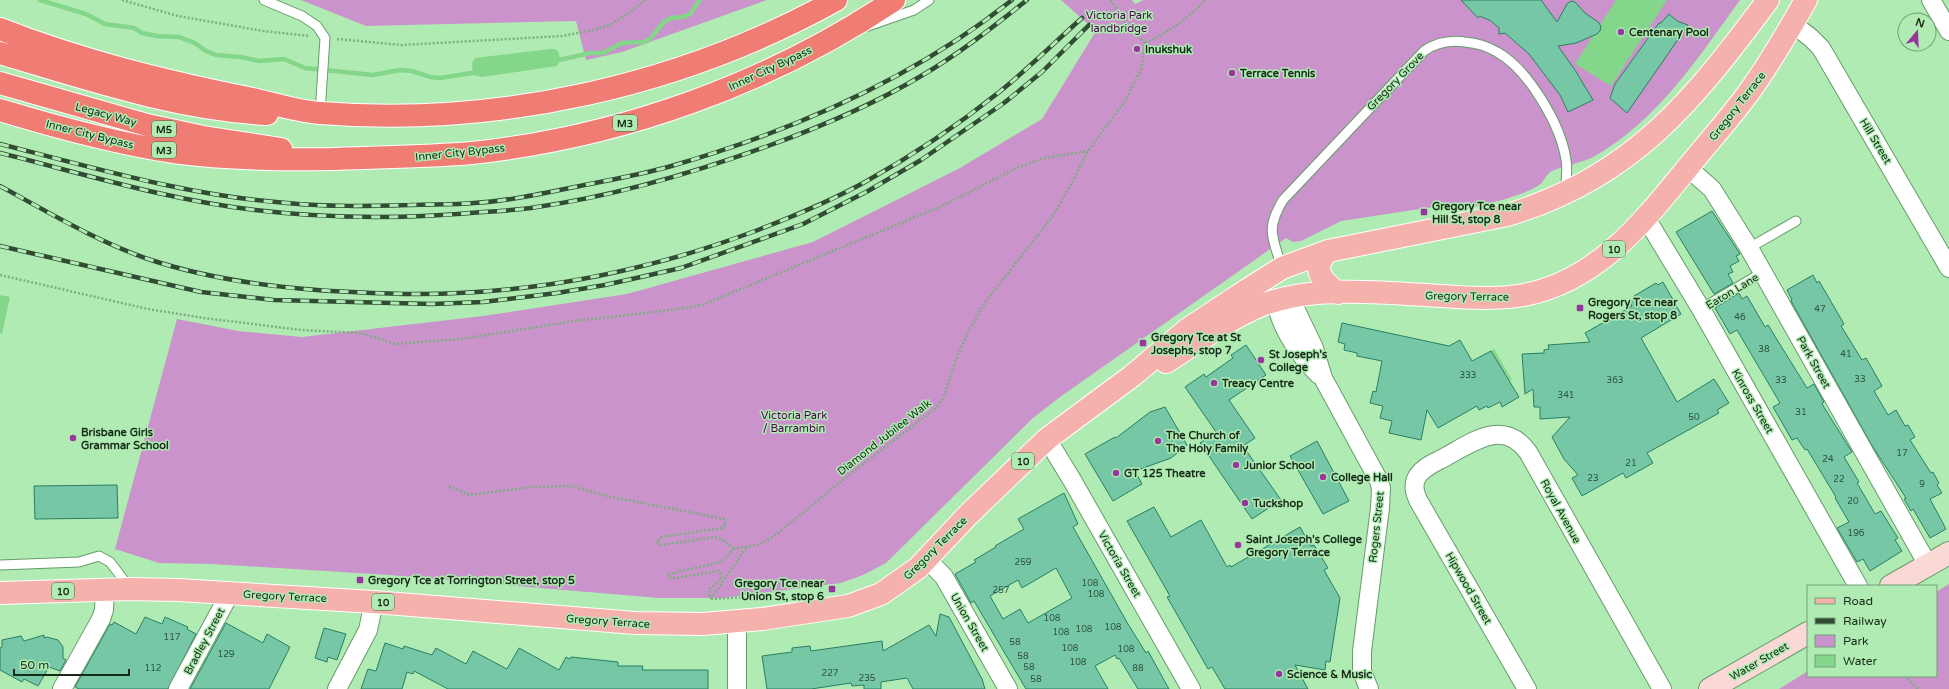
<svg xmlns="http://www.w3.org/2000/svg" width="1949" height="689" font-family="'Varela Round',sans-serif">
	<style>
		.green { fill: #ca93cb }
		.water { fill: #84d68b }
		.lines { fill: none; stroke-linecap: round; stroke-linejoin: round }
		.stream { stroke: #84d68b; stroke-width: 4.5 }
		.building { fill: #75c7a6; stroke: #297f62; fill-rule: evenodd }
		.lane-casing { stroke: #659c69; stroke-width: 11 }
		.street-casing { stroke: #659c69; stroke-width: 20 }
		.secondary-casing { stroke: #659c69; stroke-width: 24 }
		.primary-casing { stroke: #fff; stroke-width: 24 }
		.highway-casing { stroke: #fff; stroke-width: 24 }
		.path { stroke: #7ead81; stroke-width: 2.5; stroke-dasharray: 2 2; stroke-linecap: butt }
		.lane { stroke: #fff; stroke-width: 9 }
		.street { stroke: #fff; stroke-width: 18 }
		.secondary { stroke: #fad8d5; stroke-width: 22 }
		.primary { stroke: #f5b1ab; stroke-width: 22 }
		.highway { stroke: #ef7d73; stroke-width: 22 }
		.rail-casing { stroke: #304c32; stroke-width: 4.5 }
		.rail { stroke: #b1ebb4; stroke-width: 3; stroke-dasharray: 9; stroke-linecap: butt }
		.path-bridge { stroke: #7ead81; stroke-width: 2.5; stroke-dasharray: 2 2; stroke-linecap: butt }
		.poi-dot { fill: #99369d; stroke: #b1ebb4; stroke-width: 1.5 }
		.labels { text-anchor: middle; stroke-width: 3; stroke-linejoin: round; paint-order: stroke }
		.number-label { font-size: 9px; fill: #2e533c }
		.shield { fill: #b1ebb4; stroke: #446547; stroke-width: 1 }
		.shield-label { font-size: 10px; font-weight: bold; fill: #162c18 }
		.park-label { font-size: 11px; fill: #4a044d; stroke: #b1ebb4 }
		.poi-label { font-size: 11px; font-weight: bold; fill: #162c18; stroke: #b1ebb4; text-anchor: start }
		.street-label { font-size: 11px; fill: #162c18; stroke: #b1ebb4 }
	</style>
	<rect width="100%" height="100%" fill="#b1ebb4"/>
	<path class="green" d="M301,0H767L622,52L586,60L576,21L366,26Z
		M1061,0H1132L1135,4L1144,0H1740C1698,58 1658,120 1595,156C1582,163 1565,165 1552,171C1546,174 1544,182 1538,186C1515,199 1457,214 1433,207L1341,221L1301,241L1293,242L1286,238L1060,397L1033,418L886,563L863,575L841,583L722,598H659L389,575L212,564L159,563L115,549L177,319L238,331L302,337L483,316L627,294L813,242L960,168L1042,119L1096,31Z
		M1949,584V689H1779L1808,671V676H1936V592Z"/>
	<path class="water" d="M1616,0H1667L1611,86L1575,64Z
		M550,49H555C561,52 561,61 557,66L482,77L473,75L472,63L475,58Z
		M0,295L10,297L2,334H0Z
		M1494,349L1512,380L1510,381L1506,374L1500,377V367L1491,351Z"/>
	<g class="lines">
		<path class="stream" d="M40,0L86,14L105,24L134,28L142,33L157,36L179,37L195,43L206,51L216,55L241,57L259,61L284,59L305,68L373,75L400,70L412,71L430,77L440,78L478,72
			M555,61L590,53H603L622,43L644,42L650,39L664,22L671,18L683,17L690,14L700,0"/>
	</g>
	<path class="building" d="M1461,0H1541L1557,22L1567,4L1571,1L1575,2L1585,13L1598,22L1601,26L1600,31L1597,34L1576,43L1558,46L1575,70L1593,100L1568,112L1560,95L1529,54L1505,33L1499,34V28L1491,21L1480,16L1478,18Z
		M1669,14L1677,21L1688,25L1627,113L1610,98L1615,84L1659,23H1661Z
		M1712,211L1740,254L1736,256L1739,261L1730,266L1733,272L1728,274L1733,283L1714,294L1676,232Z
		M1813,275L1817,283L1819,281L1844,324L1841,326L1862,360L1866,358L1882,386L1874,391L1888,415L1896,410L1905,426L1908,425L1915,437L1910,440L1931,473L1933,472L1939,483L1937,485L1942,493L1930,499L1946,529L1930,538L1913,509L1911,511L1904,499L1906,498L1871,444L1791,301L1792,300L1787,290Z
		M1663,282L1681,314L1641,338L1677,402L1714,379L1729,403L1717,410L1719,413L1647,453L1653,463L1626,478L1623,473L1582,496L1572,478L1578,475L1564,459L1552,437L1570,417L1540,419V407H1534L1533,389L1525,394L1522,354L1544,353V350L1549,349L1548,345L1590,342L1585,333L1632,306L1629,302L1635,298L1634,296L1656,283L1658,285Z
		M1739,293L1742,299L1747,296L1765,327L1768,325L1807,388L1814,384L1824,402L1822,404L1852,452L1844,457L1859,482L1857,483L1875,514L1881,511L1898,538L1895,540L1902,551L1870,571L1863,559L1857,562L1837,528L1849,522L1835,498L1836,497L1807,449L1805,450L1797,438L1792,440L1773,407L1780,403L1737,330L1730,334L1715,308Z
		M1342,323L1449,346L1460,340L1472,361L1491,351L1519,397L1502,407L1500,402L1488,408L1487,406L1479,410L1477,406L1438,428L1427,410L1421,440L1389,433L1392,421L1380,418L1383,406L1370,403L1373,391L1376,392L1382,361L1357,356V353L1344,350L1345,344L1338,342Z
		M1246,345L1266,375L1229,400L1255,438L1243,446L1281,500L1252,519L1200,443L1216,432L1185,387L1204,374L1206,377L1233,358L1231,355Z
		M1165,407L1187,445L1171,458L1135,471L1142,484L1113,501L1085,454L1115,437L1116,438L1150,412Z
		M1317,441L1349,501L1323,514L1290,456Z
		M117,485L118,518L35,519L34,486Z
		M1064,493L1078,524L1073,527L1128,624L1146,653L1148,651L1169,689H1138L1119,658L1117,659L1115,655L1095,666L1108,689H1026L974,601L971,603L955,574L976,562L974,560L996,547L995,546L1024,529L1018,519ZM1056,568L1072,598L1028,623L1020,609L1003,619L990,596L1018,580L1022,588Z
		M1154,507L1171,537L1201,520L1227,567L1230,565L1231,567L1300,527L1311,546L1314,545L1328,568L1324,570L1340,598L1330,662L1326,661L1325,670L1295,665L1308,689H1225L1212,667L1208,669L1167,597L1170,596L1127,521Z
		M940,614L949,617L982,679L985,689H913L907,678L881,682V689H864V685L852,686L851,683L811,689H767L762,656L792,652V648L810,646L811,651L882,641L883,651L929,625L936,636Z
		M145,617L162,624L165,617L188,627L187,629L196,634L168,689H79L75,687L110,624L112,625L114,622L136,634Z
		M226,623L263,643L267,634L290,647L269,689H190Z
		M324,628L346,634L337,660L328,657L327,662L315,658Z
		M44,635V638L47,637L58,640L63,647V658L66,660L60,671L49,667L38,686L24,679L22,682L0,670V648L2,647V640L21,636L24,641Z
		M385,643L403,649L404,646L432,655L436,648L466,664L473,651L507,669L519,648L559,670L566,657L570,659L571,657L618,662V666H643L642,670H708V689H448L414,671L413,674L407,672L402,689H361L368,669L376,671Z"/>
	<g class="lines">
		<defs>
			<path id="lane" d="M264,0L302,16L317,26L325,38L320,113
				M868,26L914,10L929,0
				M1749,248L1796,221
				M1282,268C1273,238 1265,230 1283,200L1424,51C1437,42 1450,40 1465,42C1476,43 1487,46 1497,52C1528,69 1561,125 1566,160C1568,171 1566,181 1565,191
				M1701,309L1763,272
				M0,565L79,562L99,556L110,562L129,587"/>
			<path id="street" d="M1931,0L1949,31
				M1793,24L1811,38L1821,48L1949,268
				M1688,168L1712,189L1749,248L1928,565
				M1646,218L1701,309L1858,586
				M1290,298L1314,348L1323,378L1379,481L1381,488L1380,508L1362,651V671L1369,689
				M1276,302C1281,329 1300,356 1319,375
				M1047,439L1072,480L1191,689
				M927,559L944,577L1008,689
				M737,622V689
				M62,689L101,619L104,610L105,590
				M178,689L230,593
				M337,689L368,630L374,602
				M1527,689L1418,500C1415,493 1413,487 1416,479C1421,467 1437,462 1447,456C1474,441 1504,419 1528,452L1662,689"/>
			<path id="secondary" d="M1891,586L1949,553
				M1710,689L1808,633"/>
			<path id="primary" d="M1328,251C1310,269 1322,281 1338,293
				M1166,362C1197,343 1227,319 1262,305C1320,283 1395,294 1456,297C1478,298 1501,299 1524,295C1598,281 1644,221 1689,166C1710,140 1733,115 1752,88C1772,60 1789,30 1806,0
				M0,593L130,589L178,590L374,602L635,623L703,624L762,619L848,606L881,594L918,568L968,515L1047,439L1132,376L1188,329L1247,290L1282,268L1328,251L1507,215C1632,178 1693,101 1768,0"/>
			<path id="highway" d="M0,29C79,60 160,80 243,97C269,102 294,111 320,113C498,127 681,86 836,0
				M0,53C88,79 175,109 267,114
				M0,83L147,125L203,137L281,149
				M0,110C56,127 114,143 173,152C227,159 277,160 331,159C378,157 425,157 472,153C621,137 769,84 894,0"/>
		</defs>
		<use href="#lane" class="lane-casing"/>
		<use href="#street" class="street-casing"/>
		<use href="#secondary" class="secondary-casing"/>
		<use href="#primary" class="primary-casing"/>
		<use href="#highway" class="highway-casing"/>
		<path class="path" d="M122,0L178,16L263,31L310,36
			M1138,36L1145,43
			M337,39L402,45L562,36L594,30L611,24L628,14L645,0
			M1145,43C1170,31 1186,20 1206,0
			M0,275L148,309L204,318L301,330L361,333L395,344L461,339L574,321L663,311L702,305L942,206L1014,169L1044,158L1088,151
			M449,486L470,495L532,487L571,486L607,496L724,519L726,524L722,528L661,537L657,542L661,545L715,537C723,539 728,543 733,549L725,559L720,562L669,574V577L675,578L718,571L721,575V580L709,589L710,599
			M733,549L757,545L773,537L853,472L935,409L943,399L955,362L969,330L986,301L1052,217L1069,188L1088,151L1125,101L1141,70L1145,43
			M711,599L746,548
			M711,599L751,597
			M1905,676L1918,689"/>
		<use href="#lane" class="lane"/>
		<use href="#street" class="street"/>
		<use href="#secondary" class="secondary"/>
		<use href="#primary" class="primary"/>
		<use href="#highway" class="highway"/>
		<defs>
			<path id="rail" d="M0,144C95,168 189,196 287,203C328,207 369,206 410,205C431,204 453,205 474,203C509,201 545,193 580,186C609,180 639,175 668,167C790,132 913,79 1012,0
				M0,153C84,174 168,200 255,210C331,219 406,219 483,212C501,211 519,210 537,207C615,196 693,173 768,146C820,127 873,105 921,76C959,54 993,27 1027,0
				M0,186C48,212 96,241 148,259C214,281 283,289 352,292C373,293 395,294 417,294C533,294 649,271 758,230C794,216 831,201 865,182C910,157 958,125 998,93C1027,70 1054,43 1082,18
				M0,246L201,292L274,300L432,304L483,302L557,293L605,285L681,268L803,224L868,191L921,160L1004,103L1042,72L1089,25"/>
		</defs>
		<use href="#rail" class="rail-casing"/>
		<use href="#rail" class="rail"/>
		<path class="path-bridge" d="M1111,0L1125,22L1138,36"/>
	</g>
	<g class="poi-dot">
		<circle cx="1621" cy="32" r="4"/>
		<circle cx="1137" cy="49" r="4"/>
		<circle cx="1232" cy="73" r="4"/>
		<rect x="1420" y="208" width="8" height="8" rx="2"/>
		<rect x="1576" y="304" width="8" height="8" rx="2"/>
		<rect x="1139" y="339" width="8" height="8" rx="2"/>
		<circle cx="1261" cy="360" r="4"/>
		<circle cx="1214" cy="383" r="4"/>
		<circle cx="73" cy="438" r="4"/>
		<circle cx="1158" cy="441" r="4"/>
		<circle cx="1236" cy="465" r="4"/>
		<circle cx="1116" cy="473" r="4"/>
		<circle cx="1323" cy="477" r="4"/>
		<circle cx="1245" cy="503" r="4"/>
		<circle cx="1238" cy="545" r="4"/>
		<rect x="356" y="576" width="8" height="8" rx="2"/>
		<rect x="828" y="585" width="8" height="8" rx="2"/>
		<circle cx="1279" cy="674" r="4"/>
	</g>
	<g class="labels">
		<g class="number-label">
			<text x="1820" y="312">47</text>
			<text x="1740" y="320">46</text>
			<text x="1764" y="352">38</text>
			<text x="1846" y="357">41</text>
			<text x="1468" y="378">333</text>
			<text x="1860" y="382">33</text>
			<text x="1615" y="383">363</text>
			<text x="1781" y="383">33</text>
			<text x="1566" y="398">341</text>
			<text x="1801" y="415">31</text>
			<text x="1694" y="420">50</text>
			<text x="1902" y="456">17</text>
			<text x="1828" y="462">24</text>
			<text x="1631" y="466">21</text>
			<text x="1593" y="481">23</text>
			<text x="1839" y="482">22</text>
			<text x="1922" y="487">9</text>
			<text x="1853" y="504">20</text>
			<text x="1856" y="536">196</text>
			<text x="1023" y="565">259</text>
			<text x="1090" y="586">108</text>
			<text x="1001" y="593">257</text>
			<text x="1096" y="597">108</text>
			<text x="1052" y="621">108</text>
			<text x="1113" y="630">108</text>
			<text x="1084" y="632">108</text>
			<text x="1061" y="635">108</text>
			<text x="172" y="640">117</text>
			<text x="1015" y="645">58</text>
			<text x="1070" y="651">108</text>
			<text x="1126" y="652">108</text>
			<text x="226" y="657">129</text>
			<text x="1023" y="659">58</text>
			<text x="1078" y="665">108</text>
			<text x="1029" y="670">58</text>
			<text x="153" y="671">112</text>
			<text x="1138" y="671">88</text>
			<text x="830" y="676">227</text>
			<text x="867" y="681">235</text>
			<text x="1036" y="682">58</text>
		</g>
		<g class="shield">
			<rect x="613" y="115" width="24" height="16" rx="3"/>
			<rect x="152" y="121" width="24" height="16" rx="3"/>
			<rect x="152" y="142" width="24" height="16" rx="3"/>
			<rect x="1603" y="241" width="22" height="16" rx="3"/>
			<rect x="1012" y="453" width="22" height="16" rx="3"/>
			<rect x="52" y="583" width="22" height="16" rx="3"/>
			<rect x="372" y="594" width="22" height="16" rx="3"/>
		</g>
		<g class="shield-label">
			<text x="625" y="127">M3</text>
			<text x="164" y="133">M5</text>
			<text x="164" y="154">M3</text>
			<text x="1614" y="253">10</text>
			<text x="1023" y="465">10</text>
			<text x="63" y="595">10</text>
			<text x="383" y="606">10</text>
		</g>
		<g class="park-label">
			<text x="1119" y="19">Victoria Park<tspan x="1119" dy="13">landbridge</tspan></text>
			<text x="794" y="419">Victoria Park<tspan x="794" dy="13">/ Barrambin</tspan></text>
		</g>
		<g class="poi-label">
			<text x="1629" y="36">Centenary Pool</text>
			<text x="1145" y="53">Inukshuk</text>
			<text x="1240" y="77">Terrace Tennis</text>
			<text x="1432" y="210">Gregory Tce near<tspan x="1432" dy="13">Hill St, stop 8</tspan></text>
			<text x="1588" y="306">Gregory Tce near<tspan x="1588" dy="13">Rogers St, stop 8</tspan></text>
			<text x="1151" y="341">Gregory Tce at St<tspan x="1151" dy="13">Josephs, stop 7</tspan></text>
			<text x="1269" y="358">St Joseph's<tspan x="1269" dy="13">College</tspan></text>
			<text x="1222" y="387">Treacy Centre</text>
			<text x="81" y="436">Brisbane Girls<tspan x="81" dy="13">Grammar School</tspan></text>
			<text x="1166" y="439">The Church of<tspan x="1166" dy="13">The Holy Family</tspan></text>
			<text x="1244" y="469">Junior School</text>
			<text x="1124" y="477">GT 125 Theatre</text>
			<text x="1331" y="481">College Hall</text>
			<text x="1253" y="507">Tuckshop</text>
			<text x="1246" y="543">Saint Joseph's College<tspan x="1246" dy="13">Gregory Terrace</tspan></text>
			<text x="368" y="584">Gregory Tce at Torrington Street, stop 5</text>
			<text x="824" y="587" text-anchor="end">Gregory Tce near<tspan x="824" dy="13">Union St, stop 6</tspan></text>
			<text x="1287" y="678">Science &amp; Music</text>
		</g>
		<g class="street-label">
			<text transform="translate(770 68) rotate(-25)" y="4">Inner City Bypass</text>
			<text transform="translate(1395 81) rotate(-46)" y="4">Gregory Grove</text>
			<text transform="translate(1737 106) rotate(-52)" y="4">Gregory Terrace</text>
			<text transform="translate(106 114) rotate(15)" y="4">Legacy Way</text>
			<text transform="translate(90 134) rotate(14)" y="4">Inner City Bypass</text>
			<text transform="translate(1876 141) rotate(59)" y="4">Hill Street</text>
			<text transform="translate(460 152) rotate(-6)" y="4">Inner City Bypass</text>
			<text transform="translate(1732 291) rotate(-31)" y="4">Eaton Lane</text>
			<text transform="translate(1467 296) rotate(1)" y="4">Gregory Terrace</text>
			<text transform="translate(1814 362) rotate(61)" y="4">Park Street</text>
			<text transform="translate(1753 401) rotate(60)" y="4">Kinross Street</text>
			<text transform="translate(884 437) rotate(-38)" y="4">Diamond Jubilee Walk</text>
			<text transform="translate(1561 511) rotate(61)" y="4">Royal Avenue</text>
			<text transform="translate(1376 527) rotate(-84)" y="4">Rogers Street</text>
			<text transform="translate(935 548) rotate(-45)" y="4">Gregory Terrace</text>
			<text transform="translate(1120 564) rotate(60)" y="4">Victoria Street</text>
			<text transform="translate(1469 588) rotate(60)" y="4">Hipwood Street</text>
			<text transform="translate(285 596) rotate(3)" y="4">Gregory Terrace</text>
			<text transform="translate(608 621) rotate(4)" y="4">Gregory Terrace</text>
			<text transform="translate(970 622) rotate(60)" y="4">Union Street</text>
			<text transform="translate(204 641) rotate(-62)" y="4">Bradley Street</text>
			<text transform="translate(1759 661) rotate(-30)" y="4">Water Street</text>
		</g>
	</g>
	<rect x="1807" y="585" width="130" height="92" fill="#b1ebb4" stroke="#739f76"/>
	<rect x="1815" y="598" width="20" height="6" fill="#f5b1ab" stroke="#739f76"/>
	<text x="1843" y="605" font-size="12" fill="#162c18">Road</text>
	<rect x="1815" y="618" width="20" height="6" fill="#304c32" stroke="#739f76"/>
	<text x="1843" y="625" font-size="12" fill="#162c18">Railway</text>
	<rect x="1815" y="635" width="20" height="12" fill="#ca93cb" stroke="#739f76"/>
	<text x="1843" y="645" font-size="12" fill="#162c18">Park</text>
	<rect x="1815" y="655" width="20" height="12" fill="#84d68b" stroke="#739f76"/>
	<text x="1843" y="665" font-size="12" fill="#162c18">Water</text>
	<g transform="translate(1917 32) rotate(19)"><circle r="19" fill="#b1ebb4" stroke="#739f76"/>
	<path d="M0-3L7 15L0 10L-7 15Z" fill="#99369d"/>
	<text y="-6" font-size="11" font-weight="bold" text-anchor="middle" fill="#162c18">N</text>
	</g>
	<path d="M14 669v6h115v-6" fill="none" stroke="#162c18" stroke-width="2"/>
	<text x="20" y="669" font-size="12" fill="#162c18" stroke="#b1ebb4" stroke-width="3" paint-order="stroke">50 m</text>
</svg>
